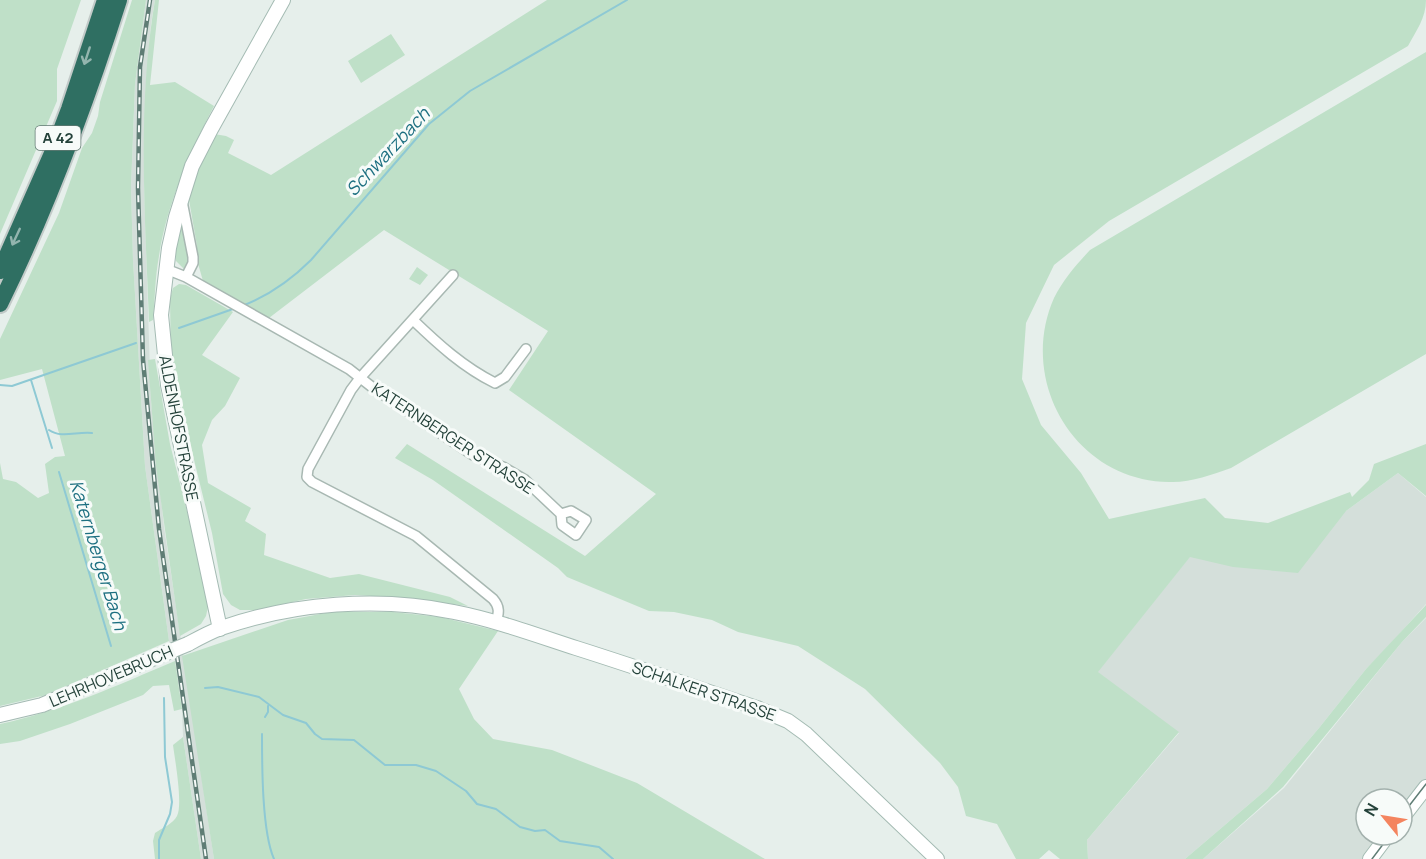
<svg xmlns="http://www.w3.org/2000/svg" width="1426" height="859" font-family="Manrope,sans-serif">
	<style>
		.built { fill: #d4dfda }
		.green { fill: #bfe0c8 }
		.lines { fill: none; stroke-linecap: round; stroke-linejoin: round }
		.stream { stroke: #8ec9d4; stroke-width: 2 }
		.street-casing { stroke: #a8b8b2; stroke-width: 12 }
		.secondary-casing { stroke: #a4bbb3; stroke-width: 16 }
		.highway-casing { stroke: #c2cac8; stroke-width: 20 }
		.street { stroke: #fff; stroke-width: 9 }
		.secondary { stroke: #fff; stroke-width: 14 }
		.highway { stroke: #2f6f62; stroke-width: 16 }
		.tram { stroke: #5f7d75; stroke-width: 1.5 }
		.rail-casing { stroke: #5f7d75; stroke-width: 4.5 }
		.rail { stroke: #f7fbf9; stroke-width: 2; stroke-dasharray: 7; stroke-linecap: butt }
		.secondary-bridge-casing { stroke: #a4bbb3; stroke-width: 16; stroke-linecap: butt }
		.secondary-bridge { stroke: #fff; stroke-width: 14 }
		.oneway { stroke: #93b5ae }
		.labels { text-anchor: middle; stroke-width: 6; stroke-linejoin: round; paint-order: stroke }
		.shield { fill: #f7fbf9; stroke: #637a73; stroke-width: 1.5 }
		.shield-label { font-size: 15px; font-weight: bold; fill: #24423a }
		.street-label { font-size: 16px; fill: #24423a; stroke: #f7fbf9 }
		.water-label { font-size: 18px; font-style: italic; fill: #1c6f80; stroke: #f7fbf9 }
	</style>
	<rect width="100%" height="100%" fill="#e6efeb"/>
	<path class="built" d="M146,0H155L151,24L146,85L144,188L151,401L164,527L214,859H201L183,737L182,709L175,661L169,641L145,466L133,260L131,187L135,84Z
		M1398,473L1426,497V604L1384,651L1366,669L1319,728L1267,789L1185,859H1088L1087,840L1179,733L1097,672L1191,555L1346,511Z
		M1426,618V783L1402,815V799H1366V835H1387L1368,859H1203L1284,788L1402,642Z"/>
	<path class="green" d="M0,0H81L57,69V101L0,234Z
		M132,0H146L135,84L131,187L133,260L145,466L169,641L46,695L0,706V463L3,479L16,482L38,498L49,493L45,464L55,457L65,456L42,369L0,380V339L59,213L82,148L92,133L98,116L100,102Z
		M155,0H159L150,85L175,82L214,106C190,153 167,203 159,256C155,277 155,299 153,320L149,322C145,216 137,106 155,0Z
		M547,0H1426C1426,18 1416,31 1408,46L1109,221L1054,265L1026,323L1022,379L1041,425L1081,473L1109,519L1205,498L1225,518L1268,523L1350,492L1352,497L1369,480L1374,464L1426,444V496L1398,473L1346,511L1298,573L1233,567L1190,557L1098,672L1179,732L1087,840L1088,859H1060L1049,850L1039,859H1016L997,824L966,816L958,787L940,763L865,689L798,646L738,632L712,620L674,612L649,611L567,577L558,568L433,480L395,458L407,444L585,556L656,494L509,390L548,331L384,230L269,318L203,281L197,260V246L189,200L198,169L214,134L226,136L234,140L228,153L271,175Z
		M391,34L405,55L361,83L348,61Z
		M1426,52V354L1231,468C1211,475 1190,483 1169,482C1076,481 1017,382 1054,298C1063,280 1076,265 1090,250Z
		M182,221L189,259L184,269L176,261L175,253Z
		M417,267L428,275L420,285L409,279Z
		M179,284L186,285L233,312L202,355L240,378L225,406L212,420L202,445L208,483L251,508L245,521L266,534L264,555L330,578L359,574L450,597L468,606L404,598L355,595L306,599L256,610H240L231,605L223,594L212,533L185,423L178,385L171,368L170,299L173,288Z
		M155,359L170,444L204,579L208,607L206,616L201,624L180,636L156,466L148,360Z
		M1426,605V617L1402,642L1283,787L1203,859H1185L1267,789L1319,728L1366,669Z
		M331,612H393L440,617L498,631L459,689L474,719L493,739L552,750L637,783L765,859H214L182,656L288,620Z
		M175,661L182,709L174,711L169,685L153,686L143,695L70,724L20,741L0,744V724C61,711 118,685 175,661Z
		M183,737L201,859H155L153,841L155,833C162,828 173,824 177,816C183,805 175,760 173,745Z"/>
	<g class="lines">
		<path class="stream" d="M242,306C268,296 291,280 311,260L429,124L470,91L627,0
			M179,328L233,309
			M31,380L52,448
			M0,385L12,386L136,343
			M49,430C62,439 77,431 92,433
			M59,472L111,646
			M205,688L218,687L259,697L283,715L306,723L315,734L322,739L354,740L385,765H416L436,771L466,791L477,804L496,809L520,827L535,831L545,830L560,841L599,847L613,859
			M265,717L268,712V706
			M262,734C262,766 262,832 274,859
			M159,859V840L170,814L172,802L165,757L164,698"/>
		<defs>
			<path id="street" d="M182,201L193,257V263L186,277
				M166,269L186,277L349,369L372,387L473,455L503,467L525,480L561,514L562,525L576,535L586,520L571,511L561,514
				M453,275L360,378L351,390L308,469L307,477L312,482L416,536L493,599C500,607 499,613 496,622
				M413,320C438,344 463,367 495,383L505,377L526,349"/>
			<path id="secondary" d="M220,629L168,385L161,315L169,248L176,217L192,166L211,129L283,0
				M188,644C199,638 210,632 221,628C293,603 379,596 454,612C495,620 536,635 576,648C636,667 697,688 757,708L788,721L806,734L937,859
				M0,715L42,705L171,651
				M1402,818L1426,787
				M1370,859L1388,835"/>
			<path id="highway" d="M0,271L53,151L69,109L105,0
				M0,304C48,206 86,104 119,0"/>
		</defs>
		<use href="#street" class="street-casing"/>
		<use href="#secondary" class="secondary-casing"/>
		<use href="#highway" class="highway-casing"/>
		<use href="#street" class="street"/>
		<use href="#secondary" class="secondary"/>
		<use href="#highway" class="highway"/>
		<path class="tram" d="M1402,815L1426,784
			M1372,859L1390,835"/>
		<defs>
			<path id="rail" d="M150,0L140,67L138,188L143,360L159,529L206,859"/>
		</defs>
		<use href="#rail" class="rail-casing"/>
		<use href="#rail" class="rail"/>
		<defs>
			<path id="secondary-bridge" d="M171,651L188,644"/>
		</defs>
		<use href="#secondary-bridge" class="secondary-bridge-casing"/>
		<use href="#secondary-bridge" class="secondary-bridge"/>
	</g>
	<defs><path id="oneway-shaft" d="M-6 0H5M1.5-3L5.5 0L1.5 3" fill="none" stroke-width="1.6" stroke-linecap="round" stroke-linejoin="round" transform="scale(1.5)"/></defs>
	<g class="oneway">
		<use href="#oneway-shaft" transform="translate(87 56) rotate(108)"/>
		<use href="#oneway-shaft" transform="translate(16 237) rotate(115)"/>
	</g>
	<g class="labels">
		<rect class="shield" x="35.5" y="126" width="45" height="24" rx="4.5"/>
		<g class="shield-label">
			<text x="58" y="143">A 42</text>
		</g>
		<g class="street-label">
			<text transform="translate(179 428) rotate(79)" y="6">ALDENHOFSTRASSE</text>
			<text transform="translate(453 438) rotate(33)" y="6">KATERNBERGER STRASSE</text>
			<text transform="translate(111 676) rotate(-23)" y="6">LEHRHOVEBRUCH</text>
			<text transform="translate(704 691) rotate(19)" y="6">SCHALKER STRASSE</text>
		</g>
		<g class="water-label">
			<text transform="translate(388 152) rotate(-47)" y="6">Schwarzbach</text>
			<text transform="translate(98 555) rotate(73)" y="6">Katernberger Bach</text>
		</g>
	</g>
	<g transform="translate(1384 817) rotate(300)"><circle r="28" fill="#f7fbf9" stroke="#a3b1ad" stroke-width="1.5"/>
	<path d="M0-4.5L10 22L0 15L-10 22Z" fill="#f4845f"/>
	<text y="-9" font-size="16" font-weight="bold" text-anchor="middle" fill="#24423a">N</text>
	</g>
</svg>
